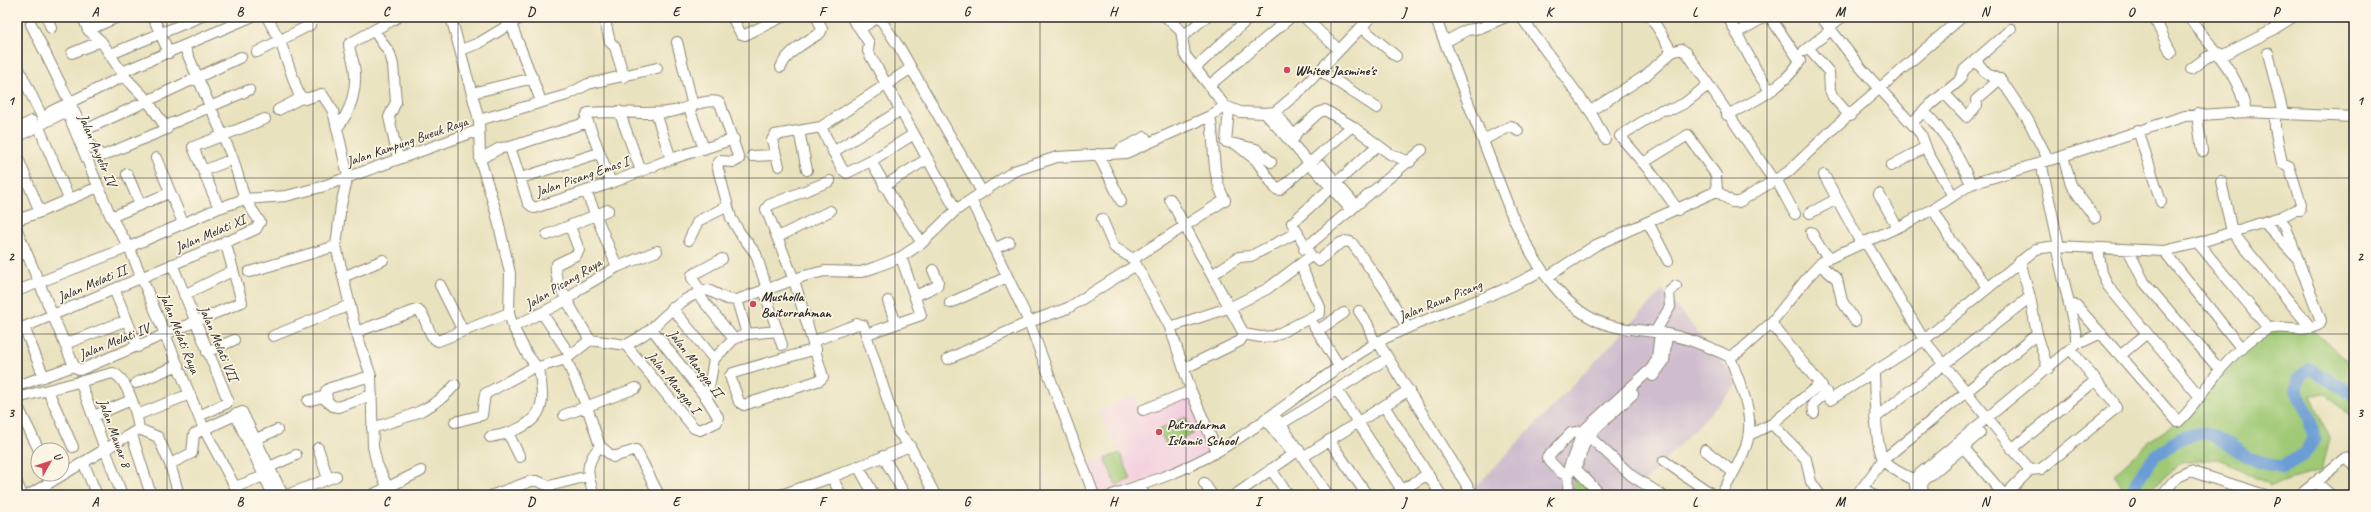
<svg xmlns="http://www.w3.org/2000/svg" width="2371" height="512" font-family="Caveat,sans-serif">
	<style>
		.built { fill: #f3cfdf }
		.industrial { fill: #cfbdce }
		.green { fill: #9fc975; stroke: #657a50 }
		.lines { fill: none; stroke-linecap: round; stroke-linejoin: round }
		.river { stroke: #6b9cd5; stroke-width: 13 }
		.minor-casing { stroke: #8a8674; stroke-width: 12 }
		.minor { stroke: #fff; stroke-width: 10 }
		.grid { fill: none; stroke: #2b2b2b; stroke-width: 1; stroke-opacity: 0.55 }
		.poi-dot { fill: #d1495b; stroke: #fcf5e5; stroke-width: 1.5 }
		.labels { text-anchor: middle; stroke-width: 3.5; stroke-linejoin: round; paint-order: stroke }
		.poi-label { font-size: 14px; font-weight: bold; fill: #2b2b2b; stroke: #fcf5e5; text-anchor: start }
		.street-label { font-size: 14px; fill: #2b2b2b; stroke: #fcf5e5 }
		.neatline { fill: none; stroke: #2b2b2b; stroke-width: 1.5 }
		.grid-label { font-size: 13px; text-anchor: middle; font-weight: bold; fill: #2b2b2b }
	</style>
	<rect width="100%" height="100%" fill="#fcf5e5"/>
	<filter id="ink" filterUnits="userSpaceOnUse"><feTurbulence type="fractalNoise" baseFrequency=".025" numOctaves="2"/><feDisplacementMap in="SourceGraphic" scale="8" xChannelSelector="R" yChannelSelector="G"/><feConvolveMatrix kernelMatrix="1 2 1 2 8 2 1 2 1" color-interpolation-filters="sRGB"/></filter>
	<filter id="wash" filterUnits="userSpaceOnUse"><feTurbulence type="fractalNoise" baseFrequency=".012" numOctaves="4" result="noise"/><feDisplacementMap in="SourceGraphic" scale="16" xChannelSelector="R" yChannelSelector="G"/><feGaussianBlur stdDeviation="0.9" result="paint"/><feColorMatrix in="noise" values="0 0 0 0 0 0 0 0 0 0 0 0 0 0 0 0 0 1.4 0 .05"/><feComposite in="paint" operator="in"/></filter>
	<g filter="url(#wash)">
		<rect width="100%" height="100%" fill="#e9e2be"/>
		<path class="built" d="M1190,393L1216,451L1141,483L1105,495H1095L1084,465L1120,452L1098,411L1134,395L1142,413Z"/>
		<path class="industrial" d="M1663,290L1739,383L1632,495H1468Z"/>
		<path class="green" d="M2311,328L2354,367V420L2326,394L2311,395L2329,438L2321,471L2271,485L2219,459L2182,462L2147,492L2148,495H2127L2114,474L2152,439L2178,422L2207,386L2266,330Z
			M1185,417L1193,434L1167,446L1159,430Z
			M1120,453L1131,479L1116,485L1105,459Z
			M1576,469L1601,495H1572Z"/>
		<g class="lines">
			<path class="river" d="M2132,495C2137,467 2180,427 2210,434C2223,437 2240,454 2252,459C2261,463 2273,464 2282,467L2303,455L2314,438L2309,416L2296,390L2298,378L2310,369L2354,395"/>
		</g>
	</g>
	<g filter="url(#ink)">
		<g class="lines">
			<defs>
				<path id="minor" d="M47,17L51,28
					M153,17L169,53
					M267,17L280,41L299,95L305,99L322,94L333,111L348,176L341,205L336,246L356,332L371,376L373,447L377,464L391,495
					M451,17L479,120L480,159L496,212L510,273L509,313L513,327L527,354L536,366
					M604,17L610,42L615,47L624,77
					M732,17L741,34L745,35L782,17
					M851,17L860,29L878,17
					M879,17L901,50L982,192
					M1166,17L1181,31L1185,55L1225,106L1240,112L1265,113L1275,112L1300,91L1371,17
					M1304,17L1339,50
					M1435,17L1511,213C1531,257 1562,314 1612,326C1628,330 1645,330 1661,333C1685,337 1708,346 1730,357L1740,351L1771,323L1807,278L1823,261L1905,224L1933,209L1971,184L2063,156L2185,116L2246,112L2354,117
					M1521,17L1590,111L1645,76L1672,52
					M1651,17L1672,52L1681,49L1687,53L1774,181
					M1821,17L1861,68L1921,134L1928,153L1953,196
					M2154,17L2171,53
					M2189,17C2212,50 2238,70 2246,112
					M1730,21L1758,73L1770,91
					M31,24L91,146L102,156L167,129L147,100L124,76L101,41L88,30L83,17
					M511,24L541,101
					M1361,27L1396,56
					M1829,27L1842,17
					M2277,27L2293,17
					M860,29L869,43L868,51L870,55L956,210
					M88,30L118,17
					M375,32L390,54L393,65L396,102L389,117L398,158
					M1736,33L1765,17
					M1182,37L1206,17
					M677,42L693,106
					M1445,42L1467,30L1480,28L1506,17
					M1808,48L1829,72L1830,90L1833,97L1850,116
					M461,50L479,43L522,17
					M1804,51L1831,30
					M257,52L310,25
					M72,53L101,41
					M2268,53L2283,113
					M111,54L200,17
					M2221,56L2275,29L2277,27L2272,17
					M1975,60L1987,74L2002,81L2028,120L2048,159
					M17,65L42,117
					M781,67C787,52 807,41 820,33L822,29L817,17
					M1195,68L1248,19
					M2191,69L2207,57L2219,53
					M1321,71L1377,108
					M122,72L251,17
					M1210,85L1291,17
					M472,93L533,78
					M1944,93L1967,117L1977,105L1976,100L2000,79
					M689,108L704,149
					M1229,109L1226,142L1256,149L1271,162
					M278,110L301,98
					M619,111L641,171
					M1590,111L1605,139
					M1923,111C1945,131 1959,157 1971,184
					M50,112L124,76
					M1275,112L1295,137
					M656,113L671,159
					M1265,113L1351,210
					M2275,113V128L2282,163L2289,166L2301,204L2300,210H2295L2279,218
					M2197,114L2202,151
					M1727,115C1754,102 1784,87 1800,61L1770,17
					M1210,116C1216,145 1210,174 1225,200L1133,259L1170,327L1191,391L1217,451
					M479,120L567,95L588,84L657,68
					M1912,123L1931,104L1959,81L1964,70L2011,29
					M38,125L69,199
					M166,126L249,90
					M821,127L842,169L847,173L871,161L914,134
					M337,128C351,112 358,87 354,66C353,58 349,51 349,44L398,17
					M17,129L32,121
					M2138,130L2161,202
					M83,131L241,57
					M799,131L807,170
					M1294,135L1318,113L1325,110L1352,126L1390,154L1410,162
					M17,137L63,113L68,114L111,217L129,247L204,429L234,485L238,486L264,476
					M1483,140L1511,126L1518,131
					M1237,145L1256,160L1276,189L1279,190L1352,126
					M510,147L588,122
					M833,152L901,110
					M1119,153L1121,149L1145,137
					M1098,154L1121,201
					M776,155L779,166
					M17,156L40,212
					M752,156L776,155L772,140L775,135L821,127L910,69
					M2063,156L2071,185L2095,218
					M156,158L183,223
					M480,159L500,148L510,147L528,203L534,208L611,183L671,159L734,139
					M871,161L894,201L922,243
					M2041,162L2059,246
					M1643,163L1688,135L1716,175L1717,191
					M1322,166L1352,201
					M1891,166L1926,147
					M203,171L233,159
					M127,174L140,204
					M1824,175L1861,243
					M521,178L599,153
					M1776,179L1795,214
					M2221,181L2232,232L2311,328
					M611,183L588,122L586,117L588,113C617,110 646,116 675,111C687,108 709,97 720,103L739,159L734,162L720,161L717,165L731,218L740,233L756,254L767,289
					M884,186L927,159
					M1879,194L1897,227
					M1170,199L1244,334L1240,341L1185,368
					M971,200L1029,322L1094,495
					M219,208L193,147L265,119
					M1933,209L1951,240L1988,287
					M1678,210L1650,171L1620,136L1661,110L1673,109L1685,103L1708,85
					M1810,213L1835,200
					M111,217L169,193
					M1102,219L1114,247L1133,259
					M17,220L40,212L98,187
					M1648,222L1668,261
					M2264,222L2295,256
					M570,226L579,250L576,255L557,264C548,276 583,327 590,340
					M17,230L74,366L80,370L242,302L225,241
					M1811,232L1821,249L1830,258
					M547,235L608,210
					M778,237L830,211
					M689,240L698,221L728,206
					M1865,241L1924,340L2030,470L2041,469L2116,408L2113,401L2071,350
					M2198,243L2269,329
					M994,249L1009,242
					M1304,249L1422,150
					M2098,249L2102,273L2108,286L2200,397
					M2129,251L2144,282L2220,370
					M2164,251L2242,349
					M17,256L26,253
					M1311,256L1319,261C1327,254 1342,236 1352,243L1384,288L1407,327
					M172,264L228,400L227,403L199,416
					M1820,265L1837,279L1842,301L1855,321
					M617,267L657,251
					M249,272L336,246
					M1212,275L1239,257L1251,256L1296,233
					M343,277L383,260
					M1547,277L1596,245L1717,191L1732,202H1739L1788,172L1835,127L1962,17
					M440,285L463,331
					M114,289L138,347
					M764,290L782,345
					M17,291L129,247L219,208L245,199L286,196L321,187L479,130
					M701,292L692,278V275L722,259
					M697,293L734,339
					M184,295L232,271
					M915,296L937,286L938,281L933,270
					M737,300L747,334
					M888,301L896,324
					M950,303L1007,277
					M672,308L714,359
					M1359,311L1367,323L1375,344
					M542,313L570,355
					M1310,319L1339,366
					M1771,323L1820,384L1830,400L1924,340L2036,249L2056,246L2164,251L2198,243L2277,218L2285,225L2321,321L2320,324C2302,335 2281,322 2266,330C2244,342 2223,365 2208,385C2198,398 2191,411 2178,422L2076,305
					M24,327L44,377
					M513,327L567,300L581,288L617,267L586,191
					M1170,327L1231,307L1267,289L1311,256L1292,223L1377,146
					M17,330L245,234L256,229L260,222L245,199L233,159L184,46
					M1317,331L1344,313
					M356,332L417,310C428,315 426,336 438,341L509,313
					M1655,332L1670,307L1669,292L1676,286
					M867,334L921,315L901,257
					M1244,334L1260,337L1274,336L1320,313V307L1300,264
					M2037,334L2048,369
					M273,336L350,305
					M814,341L857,324L863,325L898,432L910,446L935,495
					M1378,342L1473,495
					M2082,342L2101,333
					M65,344L127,320
					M626,345C635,340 645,335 652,328C670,311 684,296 708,290L727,299L737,300L804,276L825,271L861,272L876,267L901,257L922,243L956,210L1014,171L1057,157L1126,153L1210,116L1225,106
					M626,345L694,428L700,430L717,422L718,417L707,399L652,329
					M816,349L733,373L730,376L739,402L744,405L820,380L823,377L794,280L766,209L769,205L830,181
					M207,352L234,340
					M2121,355L2146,334
					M566,359L587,407L600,446C584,465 587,473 594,495
					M948,359L1029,322L1068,308L1136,265
					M1874,374C1875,392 1874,449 1885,462C1893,471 1909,477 1919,482
					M1653,376L1664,361L1667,334
					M80,381L122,495
					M136,383L178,365
					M17,386L74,366
					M1337,390L1402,490
					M48,391L73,447
					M17,398L113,373C128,379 137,414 139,429L29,495
					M327,399L326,391L330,388L371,376
					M707,399L714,359L734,339L747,334L778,331
					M308,401L322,397L333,406L338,407L372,395
					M17,405L39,450
					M1384,406L1441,495
					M1143,410L1191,391
					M1814,413L1813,404L1826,392
					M235,414L273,495
					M137,415L190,394
					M564,415L636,388
					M94,416L131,400
					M1875,418L2030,297L2020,261
					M1265,419L1293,454
					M1278,420L1328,495
					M455,422L482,415L485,394L536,366L539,367L566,359L590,340L626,345
					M1281,424L1388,358
					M1772,424L1820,384
					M372,428C402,419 435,410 455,385
					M139,429L158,437L170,464L192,453L194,434L242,412L283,495
					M508,433L520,457
					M132,435L151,495
					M1749,435L1772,424L1806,459L1811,482L1820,495
					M490,437C508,434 536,426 541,405C544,394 540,378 539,367
					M1329,440L1367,495
					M251,441L277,430
					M600,446L613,457L636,450L659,495
					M1963,447L2004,495
					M318,448L328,479
					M2012,449L2096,380
					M1705,450L1733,472
					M883,456L905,495
					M1303,457L1409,390
					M1664,461L1713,495
					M83,462L97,495
					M170,464L179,495
					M858,466L874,495
					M1577,466L1585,442L1594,430L1633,394
					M1569,467L1576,469L1601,495
					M265,469L296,455
					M1271,469L1288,495
					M1568,476L1560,472L1547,458L1571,433L1583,431L1632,476L1662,495
					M832,477L841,495
					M17,483L22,495
					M1204,483L1212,495
					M2317,483L2331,495
					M1140,485L1144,495
					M1862,488L1874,495
					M287,495L336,476
					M372,495L421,471
					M493,495L531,481H537L549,486L588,476
					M781,495L832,477L910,446
					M1112,495C1148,483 1184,471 1218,451C1274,418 1322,374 1378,342C1431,313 1490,301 1542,270
					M1235,495L1299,450
					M1394,495L1428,474
					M1568,495L1569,467L1583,431L1652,368L1657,358L1660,333
					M1721,495C1729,481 1738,466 1744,451C1758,420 1741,387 1730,357
					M1857,495L1883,460L2037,334L2030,297
					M1917,495L1914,480L1917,476L2076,344V335L2056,246
					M1923,495L1922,484L1925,480L1980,433
					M2005,495L2030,470
					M2162,495L2177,477L2190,471L2265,495
					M2300,495L2345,458L2354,465"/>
			</defs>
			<use href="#minor" class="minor-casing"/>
			<use href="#minor" class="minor"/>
		</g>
	</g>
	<path class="grid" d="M167,17V495M313,17V495M458,17V495M604,17V495M749,17V495M895,17V495M1040,17V495M1186,17V495M1331,17V495M1476,17V495M1622,17V495M1767,17V495M1913,17V495M2058,17V495M2204,17V495M17,178H2354M17,334H2354"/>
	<g class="poi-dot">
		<circle cx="1287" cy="70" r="4"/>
		<circle cx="753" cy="304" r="4"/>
		<circle cx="1159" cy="432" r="4"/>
	</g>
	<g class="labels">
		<g class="poi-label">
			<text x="1295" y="75">Whitee Jasmine's</text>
			<text x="761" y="301">Musholla<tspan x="761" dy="16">Baiturrahman</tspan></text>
			<text x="1167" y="429">Putradarma<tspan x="1167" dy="16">Islamic School</tspan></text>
		</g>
		<g class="street-label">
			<text transform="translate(407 141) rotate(-19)" y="5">Jalan Kampung Bueuk Raya</text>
			<text transform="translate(98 150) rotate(67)" y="5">Jalan Anyelir IV</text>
			<text transform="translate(582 176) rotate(-19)" y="5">Jalan Pisang Emas I</text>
			<text transform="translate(210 233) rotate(-23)" y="5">Jalan Melati XI</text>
			<text transform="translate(92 283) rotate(-23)" y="5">Jalan Melati II</text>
			<text transform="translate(563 283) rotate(-31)" y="5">Jalan Pisang Raya</text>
			<text transform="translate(1440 300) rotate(-22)" y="5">Jalan Rawa Pisang</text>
			<text transform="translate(180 333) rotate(68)" y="5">Jalan Melati Raya</text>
			<text transform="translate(114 341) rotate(-22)" y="5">Jalan Melati IV</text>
			<text transform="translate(219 343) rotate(67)" y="5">Jalan Melati VII</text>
			<text transform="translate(696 363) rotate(53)" y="5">Jalan Mangga II</text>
			<text transform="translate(674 382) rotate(51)" y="5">Jalan Mangga I</text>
			<text transform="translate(115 433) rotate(70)" y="5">Jalan Mawar 8</text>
		</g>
	</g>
	<rect width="2371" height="512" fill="none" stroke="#fcf5e5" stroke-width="44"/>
	<g transform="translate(50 462) rotate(51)"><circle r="19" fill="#fcf5e5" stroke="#a8a49b"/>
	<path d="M0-3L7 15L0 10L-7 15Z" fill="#d1495b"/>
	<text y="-6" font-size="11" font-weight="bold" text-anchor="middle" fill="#2b2b2b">U</text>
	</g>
	<rect x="22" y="22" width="2327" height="468" class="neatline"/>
	<g class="grid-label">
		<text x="95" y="16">A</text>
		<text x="240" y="16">B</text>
		<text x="386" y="16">C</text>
		<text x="531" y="16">D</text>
		<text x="676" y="16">E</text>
		<text x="822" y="16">F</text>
		<text x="967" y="16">G</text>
		<text x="1113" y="16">H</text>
		<text x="1258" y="16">I</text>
		<text x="1404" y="16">J</text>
		<text x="1549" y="16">K</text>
		<text x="1695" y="16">L</text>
		<text x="1840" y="16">M</text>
		<text x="1985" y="16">N</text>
		<text x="2131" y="16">O</text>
		<text x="2276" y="16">P</text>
		<text x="11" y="105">1</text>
		<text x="2360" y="105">1</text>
		<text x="11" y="261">2</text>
		<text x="2360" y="261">2</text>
		<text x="11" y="417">3</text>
		<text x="2360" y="417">3</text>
		<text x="95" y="506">A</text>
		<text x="240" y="506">B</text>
		<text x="386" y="506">C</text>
		<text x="531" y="506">D</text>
		<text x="676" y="506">E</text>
		<text x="822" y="506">F</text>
		<text x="967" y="506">G</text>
		<text x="1113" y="506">H</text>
		<text x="1258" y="506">I</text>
		<text x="1404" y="506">J</text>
		<text x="1549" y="506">K</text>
		<text x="1695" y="506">L</text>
		<text x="1840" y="506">M</text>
		<text x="1985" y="506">N</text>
		<text x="2131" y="506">O</text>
		<text x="2276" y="506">P</text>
	</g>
</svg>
